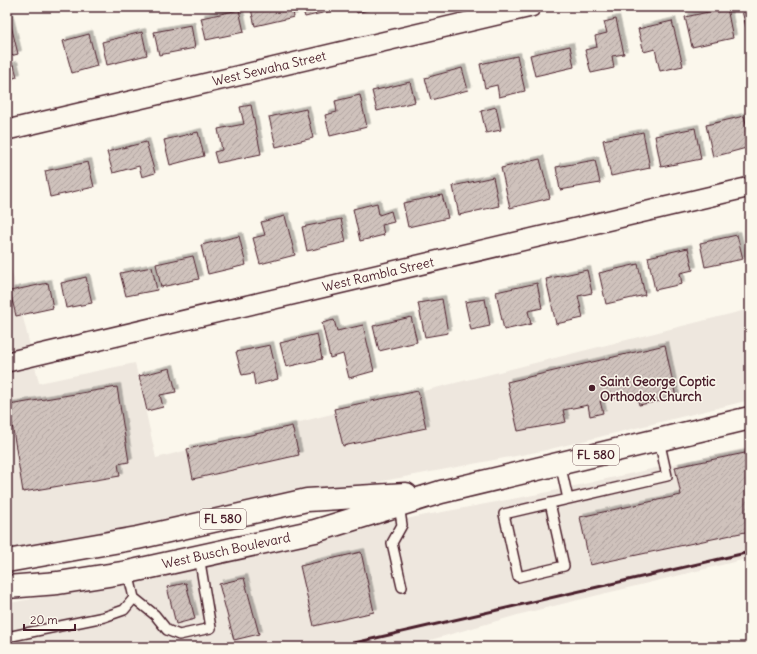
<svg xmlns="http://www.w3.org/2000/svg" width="757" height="654" font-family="Delius,sans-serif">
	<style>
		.built { fill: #eee7de }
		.building { fill: url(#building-hatch); stroke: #4a1f2b; filter: url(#shadow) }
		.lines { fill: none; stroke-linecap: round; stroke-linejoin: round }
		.service-casing { stroke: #4a1f2b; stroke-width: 12 }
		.minor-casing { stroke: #4a1f2b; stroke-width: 22 }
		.primary-casing { stroke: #4a1f2b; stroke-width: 25 }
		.service { stroke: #fbf7ec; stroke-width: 9 }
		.minor { stroke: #fbf7ec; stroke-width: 19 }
		.primary { stroke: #fbf7ec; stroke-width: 22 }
		.rail { stroke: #4a1f2b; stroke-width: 3 }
		.poi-dot { fill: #4a1f2b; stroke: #fbf7ec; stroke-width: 1.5 }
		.labels { text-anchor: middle; stroke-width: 3; stroke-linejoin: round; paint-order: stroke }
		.shield { fill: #fbf7ec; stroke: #7f6065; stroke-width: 1 }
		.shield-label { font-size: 12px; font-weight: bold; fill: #4a1f2b }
		.street-label { font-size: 13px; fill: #4a1f2b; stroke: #fbf7ec }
		.poi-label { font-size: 13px; font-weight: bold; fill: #4a1f2b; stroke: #fbf7ec; text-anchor: start }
	</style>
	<defs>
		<pattern id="building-hatch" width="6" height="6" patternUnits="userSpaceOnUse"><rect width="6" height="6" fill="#cfc2bc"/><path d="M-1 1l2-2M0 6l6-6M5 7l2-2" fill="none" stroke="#b3a6a2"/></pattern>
		<filter id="shadow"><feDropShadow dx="3.5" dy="-3.5" stdDeviation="0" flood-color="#0004"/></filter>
	</defs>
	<rect width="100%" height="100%" fill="#fbf7ec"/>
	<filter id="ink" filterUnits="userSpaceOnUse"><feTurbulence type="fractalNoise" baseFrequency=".025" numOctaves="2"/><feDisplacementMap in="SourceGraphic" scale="8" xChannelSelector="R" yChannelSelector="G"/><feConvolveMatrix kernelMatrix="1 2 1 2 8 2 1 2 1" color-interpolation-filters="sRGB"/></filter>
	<g filter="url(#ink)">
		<path class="built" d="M7,252L30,346L7,352Z
			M750,309V400L542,451L135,528L7,549V372L35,366L39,383L135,363L156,458Z
			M750,447V558L521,614L406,647H7V608L10,603L89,588L378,524L539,494Z"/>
		<path class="building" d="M258,7H292L294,17L255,26L251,9Z
			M302,7H343L344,8L305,17Z
			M356,7H379L357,13Z
			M741,7H750V27H746Z
			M727,8L733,38L692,47L685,17Z
			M239,10L244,32L206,40L201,18Z
			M7,17H9L18,54L7,57Z
			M616,19L624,54L612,56L614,68L591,73L585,50L597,47L595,36L607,33L604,22Z
			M672,21L683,66L660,71L655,49L644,52L638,29Z
			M191,25L195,48L159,55L154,32Z
			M142,32L147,55L107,65L102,42Z
			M89,34L97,66L72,73L63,41Z
			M570,46L574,67L535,76L530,55Z
			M517,56L525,91L499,97L497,85L485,88L480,64Z
			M14,65L17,77L7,80V67Z
			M462,68L468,90L431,100L425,78Z
			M410,82L415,102L377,111L372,91Z
			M360,95L367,127L330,136L325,115L337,112L335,101Z
			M251,105L261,154L217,163L214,152L222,150L218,129L244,124L240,107Z
			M496,107L501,130L486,133L481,111Z
			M306,109L313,138L276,147L269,117Z
			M744,116L750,138V147L713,157L706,125Z
			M695,128L701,159L661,167L655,136Z
			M198,132L204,156L170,165L164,140Z
			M643,132L650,168L611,176L603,140Z
			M146,142L155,173L142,177L139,166L113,173L107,152Z
			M540,159L550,198L510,208L501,168Z
			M595,160L600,183L560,190L556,167Z
			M88,162L94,187L50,197L45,171Z
			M493,177L499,206L459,215L453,186Z
			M442,195L448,218L408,227L403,203Z
			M377,203L379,215L391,211L394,222L382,225L384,235L360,241L353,209Z
			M285,216L295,255L260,264L253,238L265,235L261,222Z
			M341,219L346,242L307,251L302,227Z
			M737,235L743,259L705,267L700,243Z
			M239,236L246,265L208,274L201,245Z
			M688,248L693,270L680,273L682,284L655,290L648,257Z
			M193,256L199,279L161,287L156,264Z
			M638,264L645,295L606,304L599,273Z
			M152,267L157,290L126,296L120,273Z
			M587,270L592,293L578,296L583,318L556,324L546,279Z
			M86,277L92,303L66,308L61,283Z
			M48,283L53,308L16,316L10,291Z
			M537,283L542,308L528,311L531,324L504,330L496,292Z
			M442,299L448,333L425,337L418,303Z
			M485,299L490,326L471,330L465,302Z
			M411,317L417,342L379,351L373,326Z
			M334,320L337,331L363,325L374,371L349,378L343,354L330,358L322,323Z
			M317,334L322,359L286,367L280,343Z
			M270,345L278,379L255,385L253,373L242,375L236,352Z
			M665,345L676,398L639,405L637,394L600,401L603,413L590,416L588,405L563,410L566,422L518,431L507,382Z
			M170,368L176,392L160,395L163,407L147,411L139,376Z
			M117,387L129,462L118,464L120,476L23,492L9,405Z
			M418,391L426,428L343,446L334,409Z
			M292,426L299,455L193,479L187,449Z
			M750,452V531L590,565L580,517L681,495L675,467Z
			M361,552L374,612L314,626L300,566Z
			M244,578L259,634L234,640L219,584Z
			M186,583L195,619L176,624L167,587Z"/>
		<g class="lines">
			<defs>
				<path id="service" d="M560,463L568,499
					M550,503L564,566L518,577L504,514L667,476L659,440
					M399,505L402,525L392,543L402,587
					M134,598L155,615L167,630L179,635L211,628L199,556
					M7,637L104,617L124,610L134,598L128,572"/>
				<path id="minor" d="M7,130L531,7
					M7,362L750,187"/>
				<path id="primary" d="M7,561L137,538L307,500L406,494
					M7,587L58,583L128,572L315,531L441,492L750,418"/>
			</defs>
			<use href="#service" class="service-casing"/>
			<use href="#minor" class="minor-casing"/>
			<use href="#primary" class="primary-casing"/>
			<use href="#service" class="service"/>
			<use href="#minor" class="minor"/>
			<use href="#primary" class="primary"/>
			<path class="rail" d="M337,647L750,552"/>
		</g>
	</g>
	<circle class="poi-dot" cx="592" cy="388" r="4"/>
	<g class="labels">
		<g class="shield">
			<rect x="573" y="445" width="46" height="20" rx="3"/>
			<rect x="200" y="509" width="46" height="20" rx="3"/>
		</g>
		<g class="shield-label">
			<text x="596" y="459">FL 580</text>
			<text x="223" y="523">FL 580</text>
		</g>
		<g class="street-label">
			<text transform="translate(269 68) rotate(-13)" y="5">West Sewaha Street</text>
			<text transform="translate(378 274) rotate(-13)" y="5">West Rambla Street</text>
			<text transform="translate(226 550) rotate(-12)" y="5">West Busch Boulevard</text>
		</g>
		<g class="poi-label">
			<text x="600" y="386">Saint George Coptic<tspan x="600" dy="15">Orthodox Church</tspan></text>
		</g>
	</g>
	<rect width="757" height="654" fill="none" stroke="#fbf7ec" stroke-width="24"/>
	<rect x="12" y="12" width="733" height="630" fill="none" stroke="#4a1f2b" stroke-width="1.5" filter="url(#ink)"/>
	<path d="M24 624v6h51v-6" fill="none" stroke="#4a1f2b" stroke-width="2"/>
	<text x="30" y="624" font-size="12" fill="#4a1f2b" stroke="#fbf7ec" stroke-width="3" paint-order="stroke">20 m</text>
</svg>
